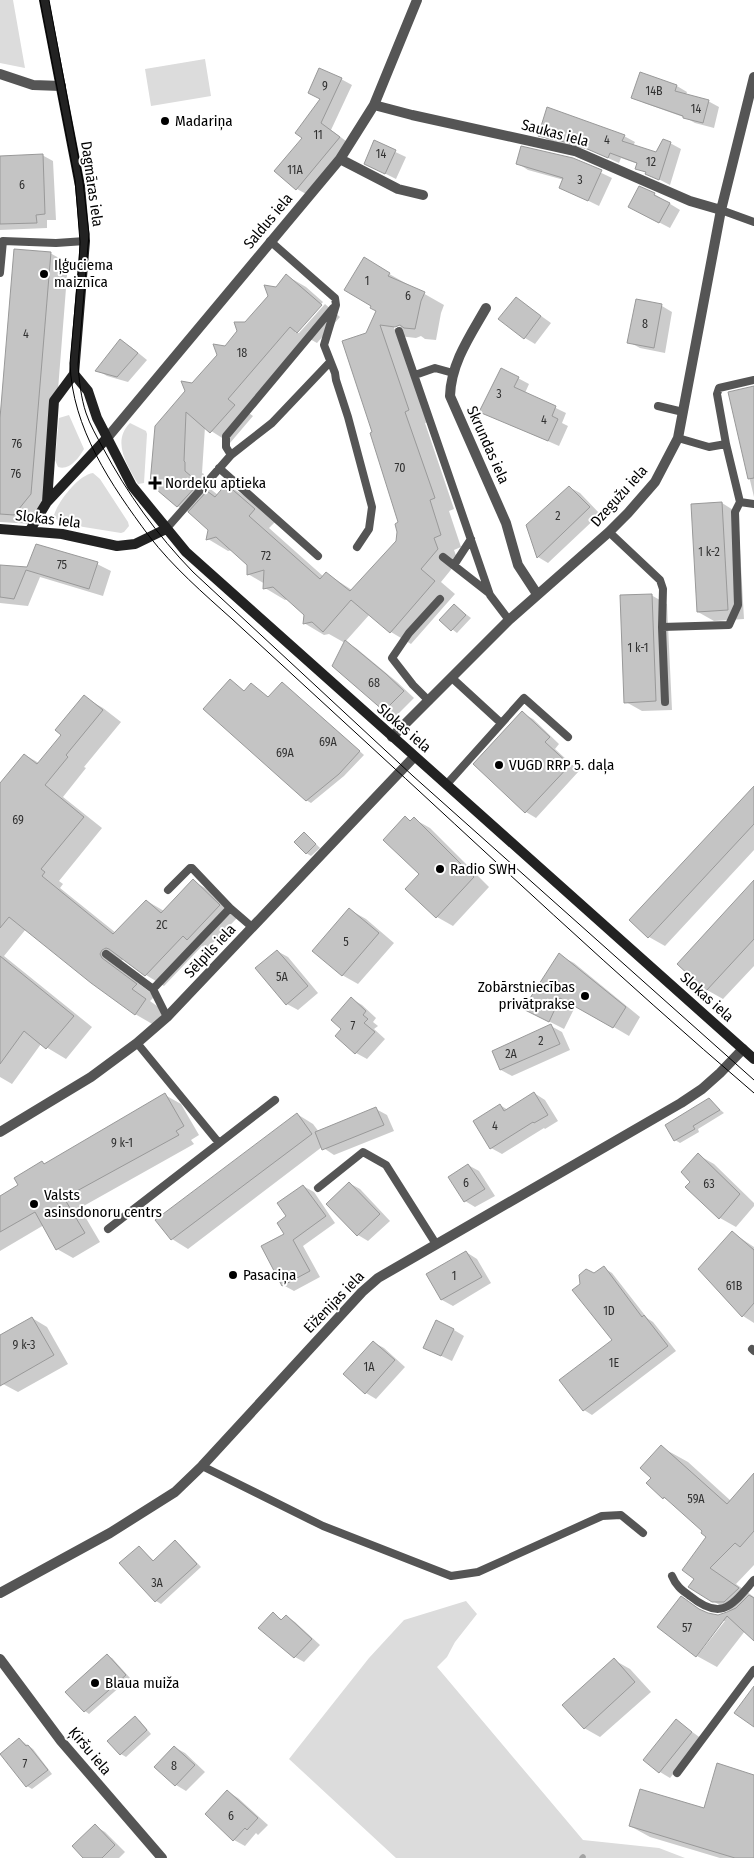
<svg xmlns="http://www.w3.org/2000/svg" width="754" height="1858" font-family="'Fira Sans Condensed',sans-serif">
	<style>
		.green { fill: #dcdcdc }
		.shadow { fill: #0003; fill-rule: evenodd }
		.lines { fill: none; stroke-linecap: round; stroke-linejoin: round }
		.stream { stroke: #a3a3a3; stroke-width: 5.5 }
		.building { fill: #c4c4c4; stroke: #999 }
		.lane { stroke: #555; stroke-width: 8 }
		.street { stroke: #555; stroke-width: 10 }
		.secondary { stroke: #222; stroke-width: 10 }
		.tram { stroke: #000; stroke-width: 1 }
		.poi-dot { fill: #000; stroke: #fff; stroke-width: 2 }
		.labels { text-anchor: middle; stroke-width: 4; stroke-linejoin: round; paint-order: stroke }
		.number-label { font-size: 12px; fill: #313131 }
		.poi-label { font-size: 15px; fill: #000; stroke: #fff; text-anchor: start }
		.street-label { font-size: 15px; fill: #000; stroke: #fff }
	</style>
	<rect width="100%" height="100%" fill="#fff"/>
	<path class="green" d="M0,0H13L25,68L0,63Z
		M205,59L211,96L151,106L145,69Z
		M69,415L84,449C79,458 69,471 58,467L55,460L59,418Z
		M130,423L146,431L147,434L144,483L138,484C128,466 111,442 130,423Z
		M93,473L100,479L128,522L129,526L124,532L121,533L65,524C59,523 57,520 54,515C58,502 78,475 93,473Z
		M466,1601L477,1614L455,1642L447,1657L437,1667L583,1840L659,1848L685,1858H396L289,1759L369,1658L404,1620Z"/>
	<path class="shadow" d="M641,74L677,86L687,92L686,95L708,101L719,107L714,128L695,123L686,118L644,103L633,97Z
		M341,79L352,85L331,130L350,144L308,195L297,189L276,171L304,138Z
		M540,135L624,136L635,142L633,146L657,154L670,143L681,149L670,185L637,168L638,164L621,158L619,163L590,150L550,141Z
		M374,142L406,157L396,179L376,169Z
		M42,155L53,161L56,220H47V228L0,230V157Z
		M572,159L612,178L599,206L560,187L564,180L528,170L517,163Z
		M654,194L680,210L670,228L641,213Z
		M50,253L68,263L49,504L32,524L0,522V433Z
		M384,271L444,305L441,313L436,340L425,339L421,336L416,338L399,336L429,422L425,423L454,509L449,511L461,547L454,550L458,561L441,582L455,594L411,644L391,632L370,614L345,642L356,648L397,682L414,698L396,716L385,710L333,666L345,643L329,634L324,635L304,623L305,615L288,599L285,600L265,588V584L248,574L249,564L232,550L228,551L208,539L209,530L192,514L177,506L152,483L193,384L287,276L306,287L323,302L295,333H299L325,304L340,317L317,343L308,338L246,411L253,416L230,443L205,427L202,473L204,474L203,483L218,495L227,485L247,497L275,522L269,528L324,577L327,574L352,590L397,542L400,523L374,433L366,334L377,311ZM405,322L406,324L394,329V326Z
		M516,298L551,323L535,344L525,338Z
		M637,301L662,306L672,312L665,353L640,348L629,342Z
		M121,341L131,347L147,360L128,382L107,376L97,370Z
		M501,369L529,384L525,393L566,413L562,423L568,426L559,446L480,411Z
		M754,387V497L729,393Z
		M569,487L580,493L600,514L548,563L538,557Z
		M722,503L738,513L744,619L714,621L698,612Z
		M97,564L111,571L103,596L40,577L28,606L0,603V566L27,568Z
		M651,595L667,604L672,710L642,711L626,702Z
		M454,605L471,618L457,633L440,620Z
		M230,680L245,692L251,684L269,698L282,683L364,755L344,776L311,803L306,800Z
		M84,697L103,708L121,722L84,767L86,768L63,797L102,828L59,881L63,884L60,888L116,933L147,901L164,911L193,881L212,892L238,917L207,949L202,946L164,986L146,975L124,959L121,961L119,965L121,970L155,996L150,1001L164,1011L154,1025L135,1014L26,929L4,956L92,1027L66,1059L41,1044L12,1084L0,1077V785L25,755L39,763L62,735Z
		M522,713L533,719L559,744L555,749L579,771L536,818L526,812Z
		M754,788V850L665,946L649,937Z
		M405,818L412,821L414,819L430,828L489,887L453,926L437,917L421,874Z
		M305,833L320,848L311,856L306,853Z
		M754,883V966L723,999L707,990L678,964Z
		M350,910L366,919L394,943L358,984L342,975Z
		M277,951L288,957L318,993L298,1010L287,1004L257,968Z
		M559,955L574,963L640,1017L629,1036L576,1005L564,1029L525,1009Z
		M352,999L362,1005L376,1018L373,1022L378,1026L374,1029L385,1039L367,1059L356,1053L343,1029Z
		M551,1026L562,1032L570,1050L512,1076L501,1070L493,1051Z
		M534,1093L545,1100L558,1121L545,1129L544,1128L502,1154L491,1148L500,1105L508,1110Z
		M165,1095L181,1104L199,1135L191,1140L194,1144L80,1208L100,1242L73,1258L57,1249L44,1225L0,1251V1197L20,1186L42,1162L47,1165Z
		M709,1100L724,1113L698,1129L699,1132L680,1143L675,1140Z
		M376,1109L387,1115L394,1131L334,1155L322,1147L188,1249L172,1239L297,1114L313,1124L319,1132Z
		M698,1155L714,1164L754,1203V1206L736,1227L720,1218L687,1187L692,1182Z
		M468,1165L479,1171L495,1196L475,1207L465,1201Z
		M349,1183L360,1189L390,1221L368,1241L358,1235Z
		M303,1186L314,1192L335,1223L303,1246L320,1277L294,1291L283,1285L285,1235L288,1216Z
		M733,1233L754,1247V1323L743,1316L700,1269Z
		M466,1252L477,1259L491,1283L453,1306L442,1300L428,1275Z
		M604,1268L612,1273L647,1318L653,1322L676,1351L592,1415L584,1410L561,1381L614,1341L595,1274Z
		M32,1318L47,1327L68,1364L18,1392L3,1384L0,1378V1337Z
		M454,1330L464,1336L452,1361L435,1353Z
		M373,1342L384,1348L405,1367L376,1399L366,1393Z
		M661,1447L688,1462L731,1501L754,1476V1565L736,1584L754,1597V1639L745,1631L717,1667L697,1656L725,1621H722L695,1655L681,1598L708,1614L718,1616L731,1612L713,1601L695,1579L707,1536L704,1531L672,1502L664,1498L653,1478Z
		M175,1542L180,1545L201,1567L161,1604L156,1601L139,1547L154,1561Z
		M273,1614L283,1620L286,1616L295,1622L320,1645L304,1662L295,1657Z
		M107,1656L112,1658L130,1678L89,1714L85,1711Z
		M614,1660L630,1669L651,1692L600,1737L584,1728Z
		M135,1718L140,1721L151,1734L126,1757L121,1754Z
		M677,1721L702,1739L670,1778L660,1772Z
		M19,1739L33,1749L52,1774L32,1789L27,1786Z
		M174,1747L185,1753L205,1772L186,1791L176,1785Z
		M754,1776V1858H720L650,1837L630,1826L704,1810Z
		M227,1791L238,1798L268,1825L258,1835L256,1833L245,1846L234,1840Z
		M95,1826L105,1832L125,1852L119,1858H85Z"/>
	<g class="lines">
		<path class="stream" d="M582,1858L583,1857"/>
	</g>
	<path class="building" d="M319,68L342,78L321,123L340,137L296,190L274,171L302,138L295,133L320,99L308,93Z
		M640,72L677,85L675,91L709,100L703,123L683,118V116L631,98Z
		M547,107L625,135L622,141L656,152L663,139L671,142L659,180L645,174L646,172L635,169L637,163L610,153L608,158L578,145L538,136Z
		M374,140L396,150L385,174L364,164Z
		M521,146L573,158L602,170L588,201L559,188L563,178L516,164Z
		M43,154L45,214L36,215L37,223L0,224V156Z
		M639,186L655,193L654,195L670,203L659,223L628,207Z
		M14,249L51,252L31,494L14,515L0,514V418Z
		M364,257L390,273L388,276L425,292L421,301L415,329L404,328L400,325L395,327L380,325L409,410L405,412L435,498L430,500L441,535L434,538L438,549L421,569L435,581L390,633L351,600L323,632L312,622L303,624L304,615L273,587L263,589L264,570L247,575V565L216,537L206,540L208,530L188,512L207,491L215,497L226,484L255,509L249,516L320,579L326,572L350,591L396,541L397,532L395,524L398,522L370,433L372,432L342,341L366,333L376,311L370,308L371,306L344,290Z
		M286,274L322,305L297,333L290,327L228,399L235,405L210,433L186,412L184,461L185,462V471L199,483L177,507L150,484L155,426L185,391L181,381L192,383L217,355L213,344L225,346L237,331L234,322H245L268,296L264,285L276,287Z
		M516,297L541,316L524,339L498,319Z
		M636,299L662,304L654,348L627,343Z
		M120,339L138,353L117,377L95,371Z
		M501,368L519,377L514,387L556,406L552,416L558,419L548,441L479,412Z
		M754,386V478L748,479L728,392Z
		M569,486L590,507L537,558L526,525Z
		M722,502L728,610L697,612L691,504Z
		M36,544L98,562L89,589L26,570L14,599L0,597V565L27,567Z
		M652,594L656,701L624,703L620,595Z
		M454,604L466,615L451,631L439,620Z
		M345,640L386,674L404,691L384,711L332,666Z
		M230,679L244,691L251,683L268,697L282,682L360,751L339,774L306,801L203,709Z
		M84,695L103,710L66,755L68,757L45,785L84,817L41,869L45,872L42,876L113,934L146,900L161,913L193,879L220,905L187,940L183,936L145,976L109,949L106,948L102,950L100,954L102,958L137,984L132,989L146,999L135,1015L91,983L9,917L0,928V783L24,754L37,764L61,735L55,730Z
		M522,711L550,737L545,742L570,765L525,813L473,764Z
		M754,786V824L648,938L629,920Z
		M405,816L410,821L414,817L474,877L436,918L405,889L419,874L383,840Z
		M304,832L316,844L306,854L294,842Z
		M754,880V939L706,991L677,964Z
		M349,908L379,933L342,976L312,951Z
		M277,950L308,986L286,1005L255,968Z
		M559,953L626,1007L613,1028L560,998L549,1022L523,1009Z
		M0,956L74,1016L46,1049L24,1031L0,1064Z
		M351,997L366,1011L363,1015L368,1019L364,1023L375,1032L355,1054L335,1036L341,1029L331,1020Z
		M551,1024L560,1044L500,1070L492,1051Z
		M534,1092L548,1115L534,1123L533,1122L490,1149L473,1121L500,1104L504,1111Z
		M165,1093L184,1126L176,1131L179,1135L64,1198L85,1233L56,1250L35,1212L0,1232V1196L18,1185L14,1178L42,1161L44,1164Z
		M709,1098L720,1110L693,1126L695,1129L674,1141L665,1125Z
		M376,1107L384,1125L322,1150L315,1132Z
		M297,1113L312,1134L171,1240L155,1220Z
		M698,1153L740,1194L719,1219L685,1187L690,1182L681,1172Z
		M468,1164L485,1189L464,1202L448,1177Z
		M349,1182L380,1214L357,1236L326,1204Z
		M303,1185L326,1216L293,1240L310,1271L282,1286L261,1246L284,1234L277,1223L286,1216L277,1203Z
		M732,1231L754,1250V1303L742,1317L698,1269Z
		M466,1251L482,1277L441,1300L426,1274Z
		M604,1266L642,1317L644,1315L668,1346L583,1411L559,1380L612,1340L572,1290L580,1284L579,1275L586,1269L594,1273Z
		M32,1317L54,1355L0,1386V1335Z
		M436,1320L454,1329L441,1356L423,1348Z
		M373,1341L395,1360L365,1394L343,1374Z
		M661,1445L727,1504L754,1473V1531L740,1547L735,1543L710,1568L739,1588L724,1602H712L688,1587L694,1579L682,1570L706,1537L701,1533L702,1531L664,1497L663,1499L646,1483L651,1478L640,1468Z
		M175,1540L197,1564L155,1602L119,1563L139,1546L153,1561Z
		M749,1595L754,1598V1641L727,1616L696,1657L657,1627L681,1596L699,1609L708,1613L718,1615L727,1612L736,1608Z
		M273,1612L281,1620L286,1615L312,1639L294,1658L258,1628Z
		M107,1654L126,1675L84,1712L65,1692Z
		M614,1658L635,1682L584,1729L562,1705Z
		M754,1686V1727L734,1713Z
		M135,1716L147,1730L120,1755L107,1741Z
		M676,1719L692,1732L659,1773L643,1760Z
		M19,1738L26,1746L28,1745L48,1770L26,1787L0,1754Z
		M174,1746L195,1765L175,1786L154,1767Z
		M717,1763L754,1775V1858H735L629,1826L640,1789L704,1808Z
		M227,1790L258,1818L247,1830L245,1828L233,1841L205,1814Z
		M95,1824L115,1845L102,1858H83L72,1846Z"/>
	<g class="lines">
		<path class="lane" d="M721,210L754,222
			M270,241L335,298L336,305L324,345L335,373L336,380L348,417L372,507L369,529L357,547
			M0,273L3,241L56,243L85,241
			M399,331L490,595L509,620
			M415,375L435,368L453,373
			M658,406L683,412
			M678,438L709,447L726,444L740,502
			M726,444L717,394L719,388L754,380
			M231,455L226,447V436L333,308
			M219,468L318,556
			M166,529L231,455L272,423L330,362
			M609,532L660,580L663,589L662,627L729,625L738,605L735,512L740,502L754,504
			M443,557L489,593
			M454,565L471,539
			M662,627L665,702
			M452,678L501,723
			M429,701L413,685L392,658L409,633L440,599
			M447,784L524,698L568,737
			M168,890L190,868H192L230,908
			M106,954L153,989
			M167,1017L153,989L230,908L252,927
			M137,1043L219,1143
			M318,1188L363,1152L386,1165L436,1244
			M108,1229L275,1100
			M752,1349L754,1351
			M202,1466L323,1526L451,1576L478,1572L602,1516L621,1515L643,1533
			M672,1576C676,1586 682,1590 690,1596C722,1622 732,1605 754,1580
			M677,1773L754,1670"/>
		<path class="street" d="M0,74L33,85L61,86
			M374,105L412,115L575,151L690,201L721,210
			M340,159L398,189L423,195
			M486,308C470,336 451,363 450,396L506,523L518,565L537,594
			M107,438L340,159L374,105L417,0
			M392,737L509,620L609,532L628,513L655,482L678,438L721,210L754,77
			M0,1132L91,1077L137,1043L167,1017L414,757
			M0,1593L110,1533L175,1492L202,1466L362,1292L378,1278L681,1103L702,1089L720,1073L743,1049
			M0,1659L61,1741L162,1858"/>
		<path class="secondary" d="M74,374L88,391L97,418L132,486L186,552L754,1059
			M47,502L107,438
			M0,529L62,534L117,546L135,544L166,529
			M30,530L47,502L54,401L74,374L85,241L80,186L44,0"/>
		<path class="tram" d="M40,0L75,180L77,203L80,242L79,264L70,363C72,428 111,485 149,536C173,567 203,593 232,619C273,657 315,695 356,733C488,854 618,977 754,1093
			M49,0L83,182L89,234L78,364C79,380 81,398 86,413C90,425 97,437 103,448C127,493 157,535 193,572L413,776L754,1080"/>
	</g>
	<g class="poi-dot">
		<circle cx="165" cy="121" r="5"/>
		<circle cx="44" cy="274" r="5"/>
		<path d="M152.5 475.5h5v5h5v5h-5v5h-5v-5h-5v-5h5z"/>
		<circle cx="499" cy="765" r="5"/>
		<circle cx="440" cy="869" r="5"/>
		<circle cx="585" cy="996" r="5"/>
		<circle cx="34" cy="1204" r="5"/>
		<circle cx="233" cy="1275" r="5"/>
		<circle cx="95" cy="1683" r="5"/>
	</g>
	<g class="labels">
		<g class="number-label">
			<text x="325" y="90">9</text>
			<text x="654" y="95">14B</text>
			<text x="696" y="113">14</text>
			<text x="318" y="139">11</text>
			<text x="607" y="144">4</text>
			<text x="381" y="158">14</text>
			<text x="651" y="166">12</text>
			<text x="295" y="174">11A</text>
			<text x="580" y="184">3</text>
			<text x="22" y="189">6</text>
			<text x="367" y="285">1</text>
			<text x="408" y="300">6</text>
			<text x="645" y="328">8</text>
			<text x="26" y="338">4</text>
			<text x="242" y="357">18</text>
			<text x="499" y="398">3</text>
			<text x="544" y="424">4</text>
			<text x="17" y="448">76</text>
			<text x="400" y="472">70</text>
			<text x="16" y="478">76</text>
			<text x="558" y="520">2</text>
			<text x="709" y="556">1 k-2</text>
			<text x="266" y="560">72</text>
			<text x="62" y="569">75</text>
			<text x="638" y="652">1 k-1</text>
			<text x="374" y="687">68</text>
			<text x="328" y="746">69A</text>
			<text x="285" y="757">69A</text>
			<text x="18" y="824">69</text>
			<text x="162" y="929">2C</text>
			<text x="346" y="946">5</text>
			<text x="282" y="981">5A</text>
			<text x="353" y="1030">7</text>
			<text x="541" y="1045">2</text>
			<text x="511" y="1058">2A</text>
			<text x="495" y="1130">4</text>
			<text x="122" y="1147">9 k-1</text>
			<text x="466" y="1187">6</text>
			<text x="709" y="1188">63</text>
			<text x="454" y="1280">1</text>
			<text x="734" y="1290">61B</text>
			<text x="609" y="1315">1D</text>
			<text x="24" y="1349">9 k-3</text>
			<text x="614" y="1367">1E</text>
			<text x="369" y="1371">1A</text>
			<text x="696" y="1503">59A</text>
			<text x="157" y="1587">3A</text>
			<text x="687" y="1632">57</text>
			<text x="25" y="1768">7</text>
			<text x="174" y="1770">8</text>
			<text x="231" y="1820">6</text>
		</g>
		<g class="poi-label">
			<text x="175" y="126">Madariņa</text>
			<text x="54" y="270">Iļģuciema<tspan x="54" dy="17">maiznīca</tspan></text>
			<text x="165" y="488">Nordeķu aptieka</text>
			<text x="509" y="770">VUGD RRP 5. daļa</text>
			<text x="450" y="874">Radio SWH</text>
			<text x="575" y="992" text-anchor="end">Zobārstniecības<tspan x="575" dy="17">privātprakse</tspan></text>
			<text x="44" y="1200">Valsts<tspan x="44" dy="17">asinsdonoru centrs</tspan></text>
			<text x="243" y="1280">Pasaciņa</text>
			<text x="105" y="1688">Blaua muiža</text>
		</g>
		<g class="street-label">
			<text transform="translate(555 133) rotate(15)" y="5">Saukas iela</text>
			<text transform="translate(92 184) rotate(82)" y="5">Dagmāras iela</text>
			<text transform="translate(268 221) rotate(-50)" y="5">Saldus iela</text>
			<text transform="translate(488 445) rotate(66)" y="5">Skrundas iela</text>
			<text transform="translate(619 496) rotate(-48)" y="5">Dzegužu iela</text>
			<text transform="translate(48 519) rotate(7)" y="5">Slokas iela</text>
			<text transform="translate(404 728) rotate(41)" y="5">Slokas iela</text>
			<text transform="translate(210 951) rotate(-47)" y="5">Sēlpils iela</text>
			<text transform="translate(707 997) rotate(42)" y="5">Slokas iela</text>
			<text transform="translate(334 1302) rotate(-46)" y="5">Eiženijas iela</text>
			<text transform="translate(90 1751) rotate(50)" y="5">Ķiršu iela</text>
		</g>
	</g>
</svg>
